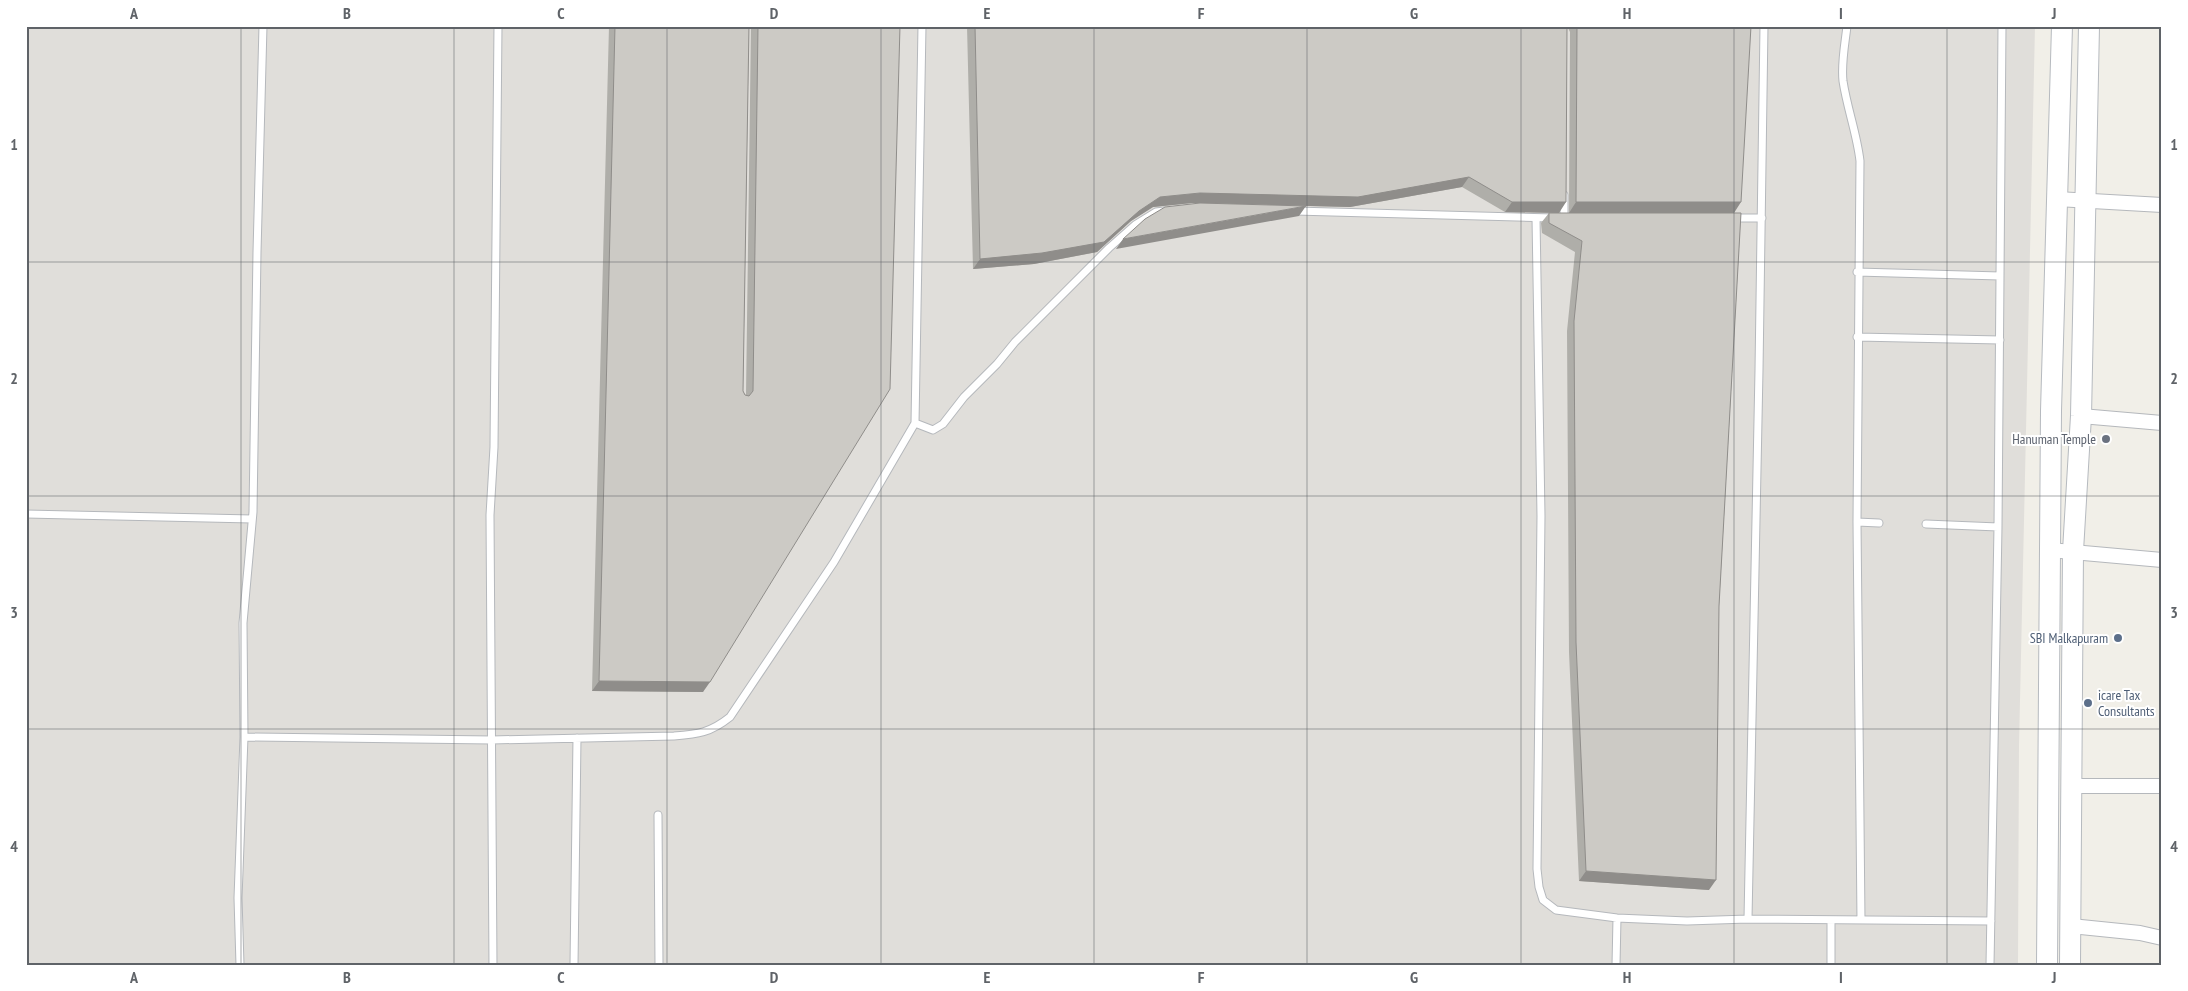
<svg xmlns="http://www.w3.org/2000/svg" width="2188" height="991" font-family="'PT Sans Narrow',sans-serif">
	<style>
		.industrial { fill: #e0deda }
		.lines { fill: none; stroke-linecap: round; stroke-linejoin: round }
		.lane-casing { stroke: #b5b8bc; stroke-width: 9 }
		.street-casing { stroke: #b5b8bc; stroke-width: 16 }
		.secondary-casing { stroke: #b6babf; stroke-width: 22 }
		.lane { stroke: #fff; stroke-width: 7 }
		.street { stroke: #fff; stroke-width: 14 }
		.secondary { stroke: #fff; stroke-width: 20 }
		.wall { fill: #afaea9 }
		.shaded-wall { fill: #8f8d8a }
		.building { fill: #cccac5; stroke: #8f8d8a }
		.grid { fill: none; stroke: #5f6368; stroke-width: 1; stroke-opacity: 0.55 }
		.worship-dot { fill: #6b7280; stroke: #fff; stroke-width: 2 }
		.service-dot { fill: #5c6f8a; stroke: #fff; stroke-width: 2 }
		.labels { text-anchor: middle; stroke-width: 4; stroke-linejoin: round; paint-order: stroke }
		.worship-label { font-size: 14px; fill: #5b616d; stroke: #fff; text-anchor: end }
		.service-label { font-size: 14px; fill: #4e5e75; stroke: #fff; text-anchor: end }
		.neatline { fill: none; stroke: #5f6368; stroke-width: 2 }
		.grid-label { font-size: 16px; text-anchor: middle; font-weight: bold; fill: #5f6368 }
	</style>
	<rect width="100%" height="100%" fill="#f1efe8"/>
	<path class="industrial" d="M26,26H2035L2019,746L2018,965H26Z"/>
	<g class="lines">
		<defs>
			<path id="lane" d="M1847,26C1845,44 1841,63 1843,81C1847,108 1857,134 1860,161L1857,522L1861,920
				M1295,211L1554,218
				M1564,217V195
				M1536,218L1541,516L1537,869L1539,887L1543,900L1556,910L1617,918L1687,921L1748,919L1991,921
				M1732,218H1762
				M1857,272L2000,276
				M1857,337L2000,340
				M915,423L933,430L943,424L964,397L997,364L1015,342L1109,248L1135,225L1156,212L1164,211
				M26,514L252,519
				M1857,522L1879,523
				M1926,524L1998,527
				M244,737L492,740L674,736C698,734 710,733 730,717L834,562L915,423L922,26
				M658,815L659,965
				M1748,919L1759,370L1764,26
				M1831,920V965
				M240,965L238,898L244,737L243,623L253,512L257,252L263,26
				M493,965L490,515L494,447L498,26
				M574,965L577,738
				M1616,965L1617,918
				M1990,965L1998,527L2002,26"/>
			<path id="street" d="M2057,199L2162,205
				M2081,416L2162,423
				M2050,550L2162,560
				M2072,786H2162
				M2071,926L2140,933L2162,938"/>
			<path id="secondary" d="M2047,965L2051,411L2062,26
				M2070,965L2073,551L2081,416L2089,26"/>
		</defs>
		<use href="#lane" class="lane-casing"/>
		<use href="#street" class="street-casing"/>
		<use href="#secondary" class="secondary-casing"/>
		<use href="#lane" class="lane"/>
		<use href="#street" class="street"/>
		<use href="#secondary" class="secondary"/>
	</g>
	<path class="wall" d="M609,26H749L743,391L745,395H746L751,26H900L703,692L592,691Z
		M967,26H1751L1734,213H1569L1570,32L1568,28L1567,27L1559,213L1505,212L1462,187L1350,207L1192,203L1153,207L1131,221L1097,252L1034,264L973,269Z
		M1549,213H1741L1719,606L1709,890L1579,881L1569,652L1567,331L1575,252L1542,233L1541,223Z"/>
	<path class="shaded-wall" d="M1469,177L1462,187L1350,207L1192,203L1153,207L1131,221L1097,252L1034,264L973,269L980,259L1139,211L1160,197L1200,193Z
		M1512,202H1566L1559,213L1505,212Z
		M1576,202H1741L1734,213H1569Z
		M1306,206L1299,216L1116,249L1123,239Z
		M599,681L710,682L703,692L592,691Z
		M1586,871L1716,880L1709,890L1579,881Z"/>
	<path class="building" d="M615,26H749L743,391L745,395L749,396L753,391L758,26H900L890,389L710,682L599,681Z
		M975,26H1567L1566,202H1512L1469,177L1358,197L1200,193L1160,197L1139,211L1104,242L1042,253L980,259Z
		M1577,26H1751L1741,202H1576Z
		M1200,203L1306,206L1123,239L1145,219L1165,207Z
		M1549,213H1741L1719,606L1716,880L1586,871L1576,642L1574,321L1582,241L1549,223Z"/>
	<path class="grid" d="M241,26V965M454,26V965M667,26V965M881,26V965M1094,26V965M1307,26V965M1521,26V965M1734,26V965M1947,26V965M26,262H2162M26,496H2162M26,729H2162"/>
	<circle class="worship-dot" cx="2106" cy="439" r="5"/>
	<g class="service-dot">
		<circle cx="2118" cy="638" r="5"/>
		<circle cx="2088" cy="703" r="5"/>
	</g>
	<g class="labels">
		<g class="worship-label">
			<text x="2096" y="444">Hanuman Temple</text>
		</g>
		<g class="service-label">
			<text x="2108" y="643">SBI Malkapuram</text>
			<text x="2098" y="700" text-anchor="start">icare Tax<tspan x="2098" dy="16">Consultants</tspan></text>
		</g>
	</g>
	<rect width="2188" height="991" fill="none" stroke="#ffffff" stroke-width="55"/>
	<rect x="28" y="28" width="2132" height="936" class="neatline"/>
	<g class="grid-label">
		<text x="134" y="19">A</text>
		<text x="347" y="19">B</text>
		<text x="561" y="19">C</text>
		<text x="774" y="19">D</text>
		<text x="987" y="19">E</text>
		<text x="1201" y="19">F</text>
		<text x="1414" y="19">G</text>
		<text x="1627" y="19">H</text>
		<text x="1841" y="19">I</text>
		<text x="2054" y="19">J</text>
		<text x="14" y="150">1</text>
		<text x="2174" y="150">1</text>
		<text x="14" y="384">2</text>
		<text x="2174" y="384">2</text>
		<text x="14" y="618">3</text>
		<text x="2174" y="618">3</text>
		<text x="14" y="852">4</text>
		<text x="2174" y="852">4</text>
		<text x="134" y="983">A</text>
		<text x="347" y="983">B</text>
		<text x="561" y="983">C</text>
		<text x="774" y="983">D</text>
		<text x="987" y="983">E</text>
		<text x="1201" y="983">F</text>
		<text x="1414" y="983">G</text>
		<text x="1627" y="983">H</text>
		<text x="1841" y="983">I</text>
		<text x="2054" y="983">J</text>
	</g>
</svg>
